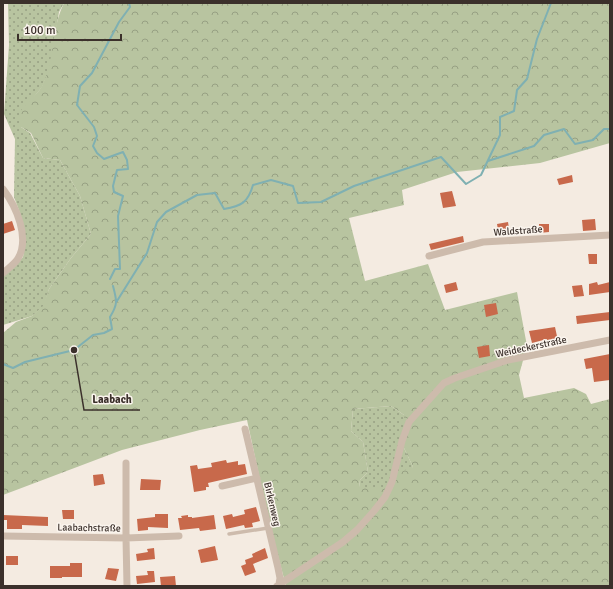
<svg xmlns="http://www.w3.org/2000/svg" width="613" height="589" font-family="Signika,sans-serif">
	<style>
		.green { fill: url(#green-dots) }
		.forest { fill: url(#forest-crowns); fill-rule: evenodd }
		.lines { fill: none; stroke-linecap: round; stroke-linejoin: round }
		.stream { stroke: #7fb0b2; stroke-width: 2 }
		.building { fill: #c8694b }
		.lane { stroke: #cdbbac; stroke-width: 3.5 }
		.street { stroke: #cdbbac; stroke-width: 7 }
		.labels { text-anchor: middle; stroke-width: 3; stroke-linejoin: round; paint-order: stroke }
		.street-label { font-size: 10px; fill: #3b302b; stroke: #fbf5ee }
		.leader { fill: none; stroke: #3b302b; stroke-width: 1.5 }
		.callout-dot { fill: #3b302b; stroke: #fbf5ee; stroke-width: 1.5 }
		.callout-label { font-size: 11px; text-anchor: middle; font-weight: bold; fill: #3b302b; stroke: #fbf5ee; stroke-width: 3; stroke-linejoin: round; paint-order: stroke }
	</style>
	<defs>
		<pattern id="green-dots" width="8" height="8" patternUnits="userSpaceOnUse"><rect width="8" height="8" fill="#b8c4a0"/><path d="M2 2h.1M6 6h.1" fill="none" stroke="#97a083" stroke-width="1.8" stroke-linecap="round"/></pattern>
		<pattern id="forest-crowns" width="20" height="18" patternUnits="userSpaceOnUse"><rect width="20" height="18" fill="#b8c4a0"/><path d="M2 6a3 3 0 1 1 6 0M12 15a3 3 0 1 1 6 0" fill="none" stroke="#97a083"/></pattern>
	</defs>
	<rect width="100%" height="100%" fill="#f4ebe1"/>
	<path class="green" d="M8,3H64L59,12L50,68L42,87L34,97L21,127L30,133L43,158L60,160L80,196L91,234L71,258L49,289L44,306L32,316L3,325V276L15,266L23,257L25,245L20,213L14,197L15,139L4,114L9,45Z
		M391,406L404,415V448L413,467L389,487H359L360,480L368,472L363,442L351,431L353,409Z"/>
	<path class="forest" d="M64,3H610V143L540,163L457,172L402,190L404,205L349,218L365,281L428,264L445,310L517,292L527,346L519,375L524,398L574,388L586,394L591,404L610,399V586H286L270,526L247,420L200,430L122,450L3,495V333L16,322L32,316L43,306L49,289L71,258L91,234L80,196L60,160L43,158L31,133L21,127C20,123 18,118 19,115C21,106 37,96 42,86C55,60 51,29 64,3ZM391,406L404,415V448L413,467L400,471L389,487H359L360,480L368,472L363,442L351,431L353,409Z"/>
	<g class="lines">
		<path class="stream" d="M488,161L534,146L544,135L564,129L575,144L593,140L604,129H610
			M110,279L115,269H120L118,216L123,196L114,192L113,186L117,170L128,169L127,160L123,152L104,159L97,153L93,146L97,136L94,127L77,105L80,86L92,73L119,22L130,7L129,3
			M117,301L147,253L157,222L166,212L197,195L215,193L224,209C241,206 248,203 253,185L271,180L293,186L298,203L321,202L354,186L441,157L466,184L481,175L500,135V117L514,111L517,90L527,79L537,39L551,3
			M3,364L13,368L25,362L74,350L93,335L104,333L112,329L110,317C118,304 117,301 113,286"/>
	</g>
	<path class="building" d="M572,175L573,182L559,185L557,179Z
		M452,191L456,206L443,208L440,193Z
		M595,219L596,230L583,231L582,220Z
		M12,221L15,230L3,234V224Z
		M508,222L510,235L499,236L497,224Z
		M539,224H549V232L539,233Z
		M463,236L464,242L431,250L429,244Z
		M588,254H597V264H589Z
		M456,282L458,290L446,293L444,285Z
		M597,282L598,285L610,282V292L589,295V284Z
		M582,285L584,296L574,297L572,286Z
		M496,303L498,314L486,317L484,305Z
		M610,312V320L577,324L576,316Z
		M555,327L558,341L548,343L547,339L532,343L529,331Z
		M489,345L490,356L479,358L477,347Z
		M610,354V380L594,382L592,368L586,369L584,359Z
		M226,460L227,463L238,461V465L245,464L247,474L208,483L209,487H206V490L194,492L190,466L197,465L198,469L212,467L211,463Z
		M103,474L105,484L94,486L93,475Z
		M141,479L161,480L160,490H140Z
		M256,507L260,521L252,523L253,527L245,528L244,525L226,529L223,516L232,514L233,517L245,514L244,510Z
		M62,510H74V519H63Z
		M155,514H168V528L148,527V530L138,531L137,519L155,517Z
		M3,515L48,517V526L22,525V529H7V520H3Z
		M188,515V517H192V518L214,515L216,529L200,531L199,528L180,530L178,518H182L181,516Z
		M215,546L218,560L201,563L198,550Z
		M154,548L155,559L137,561L136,554L148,552L147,549Z
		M265,548L268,558L253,564L256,572L245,576L241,566L246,564L245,560L253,557L252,554Z
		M6,556H18V565H6Z
		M70,563H82V577H62V578H50V566H70Z
		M108,568L119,569L116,581L105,579Z
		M147,571H154L155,582L137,584L136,576L148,575Z
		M175,576L176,586H161L160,577Z"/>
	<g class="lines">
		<path class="lane" d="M229,534L268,528"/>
		<path class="street" d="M3,189C16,206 31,239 17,260C13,265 8,269 3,273
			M429,256L483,242L610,235
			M245,429L278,568L280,578L279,584
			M126,463V538L179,536
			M222,486L257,478
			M3,536L126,538L127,586
			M277,586L343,542L357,530L374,511L385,497L392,482L402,441L409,422L444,383L455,378L508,360L610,340"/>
	</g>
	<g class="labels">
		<g class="street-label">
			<text transform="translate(518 230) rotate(-4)" y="4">Waldstraße</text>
			<text transform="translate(531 346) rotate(-12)" y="4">Weideckerstraße</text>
			<text transform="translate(273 504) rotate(77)" y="4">Birkenweg</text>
			<text transform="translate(89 527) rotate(1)" y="4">Laabachstraße</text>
		</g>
	</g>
	<path class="leader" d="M74 350L84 410H140"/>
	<circle class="callout-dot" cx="74" cy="350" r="4"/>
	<g class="callout-label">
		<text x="112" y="403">Laabach</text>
	</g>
	<rect width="613" height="589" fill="none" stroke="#3b302b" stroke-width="8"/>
	<path d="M18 34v6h103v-6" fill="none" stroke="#3b302b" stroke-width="2"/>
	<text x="24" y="34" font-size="12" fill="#3b302b" stroke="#fbf5ee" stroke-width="3" paint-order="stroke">100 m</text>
</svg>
